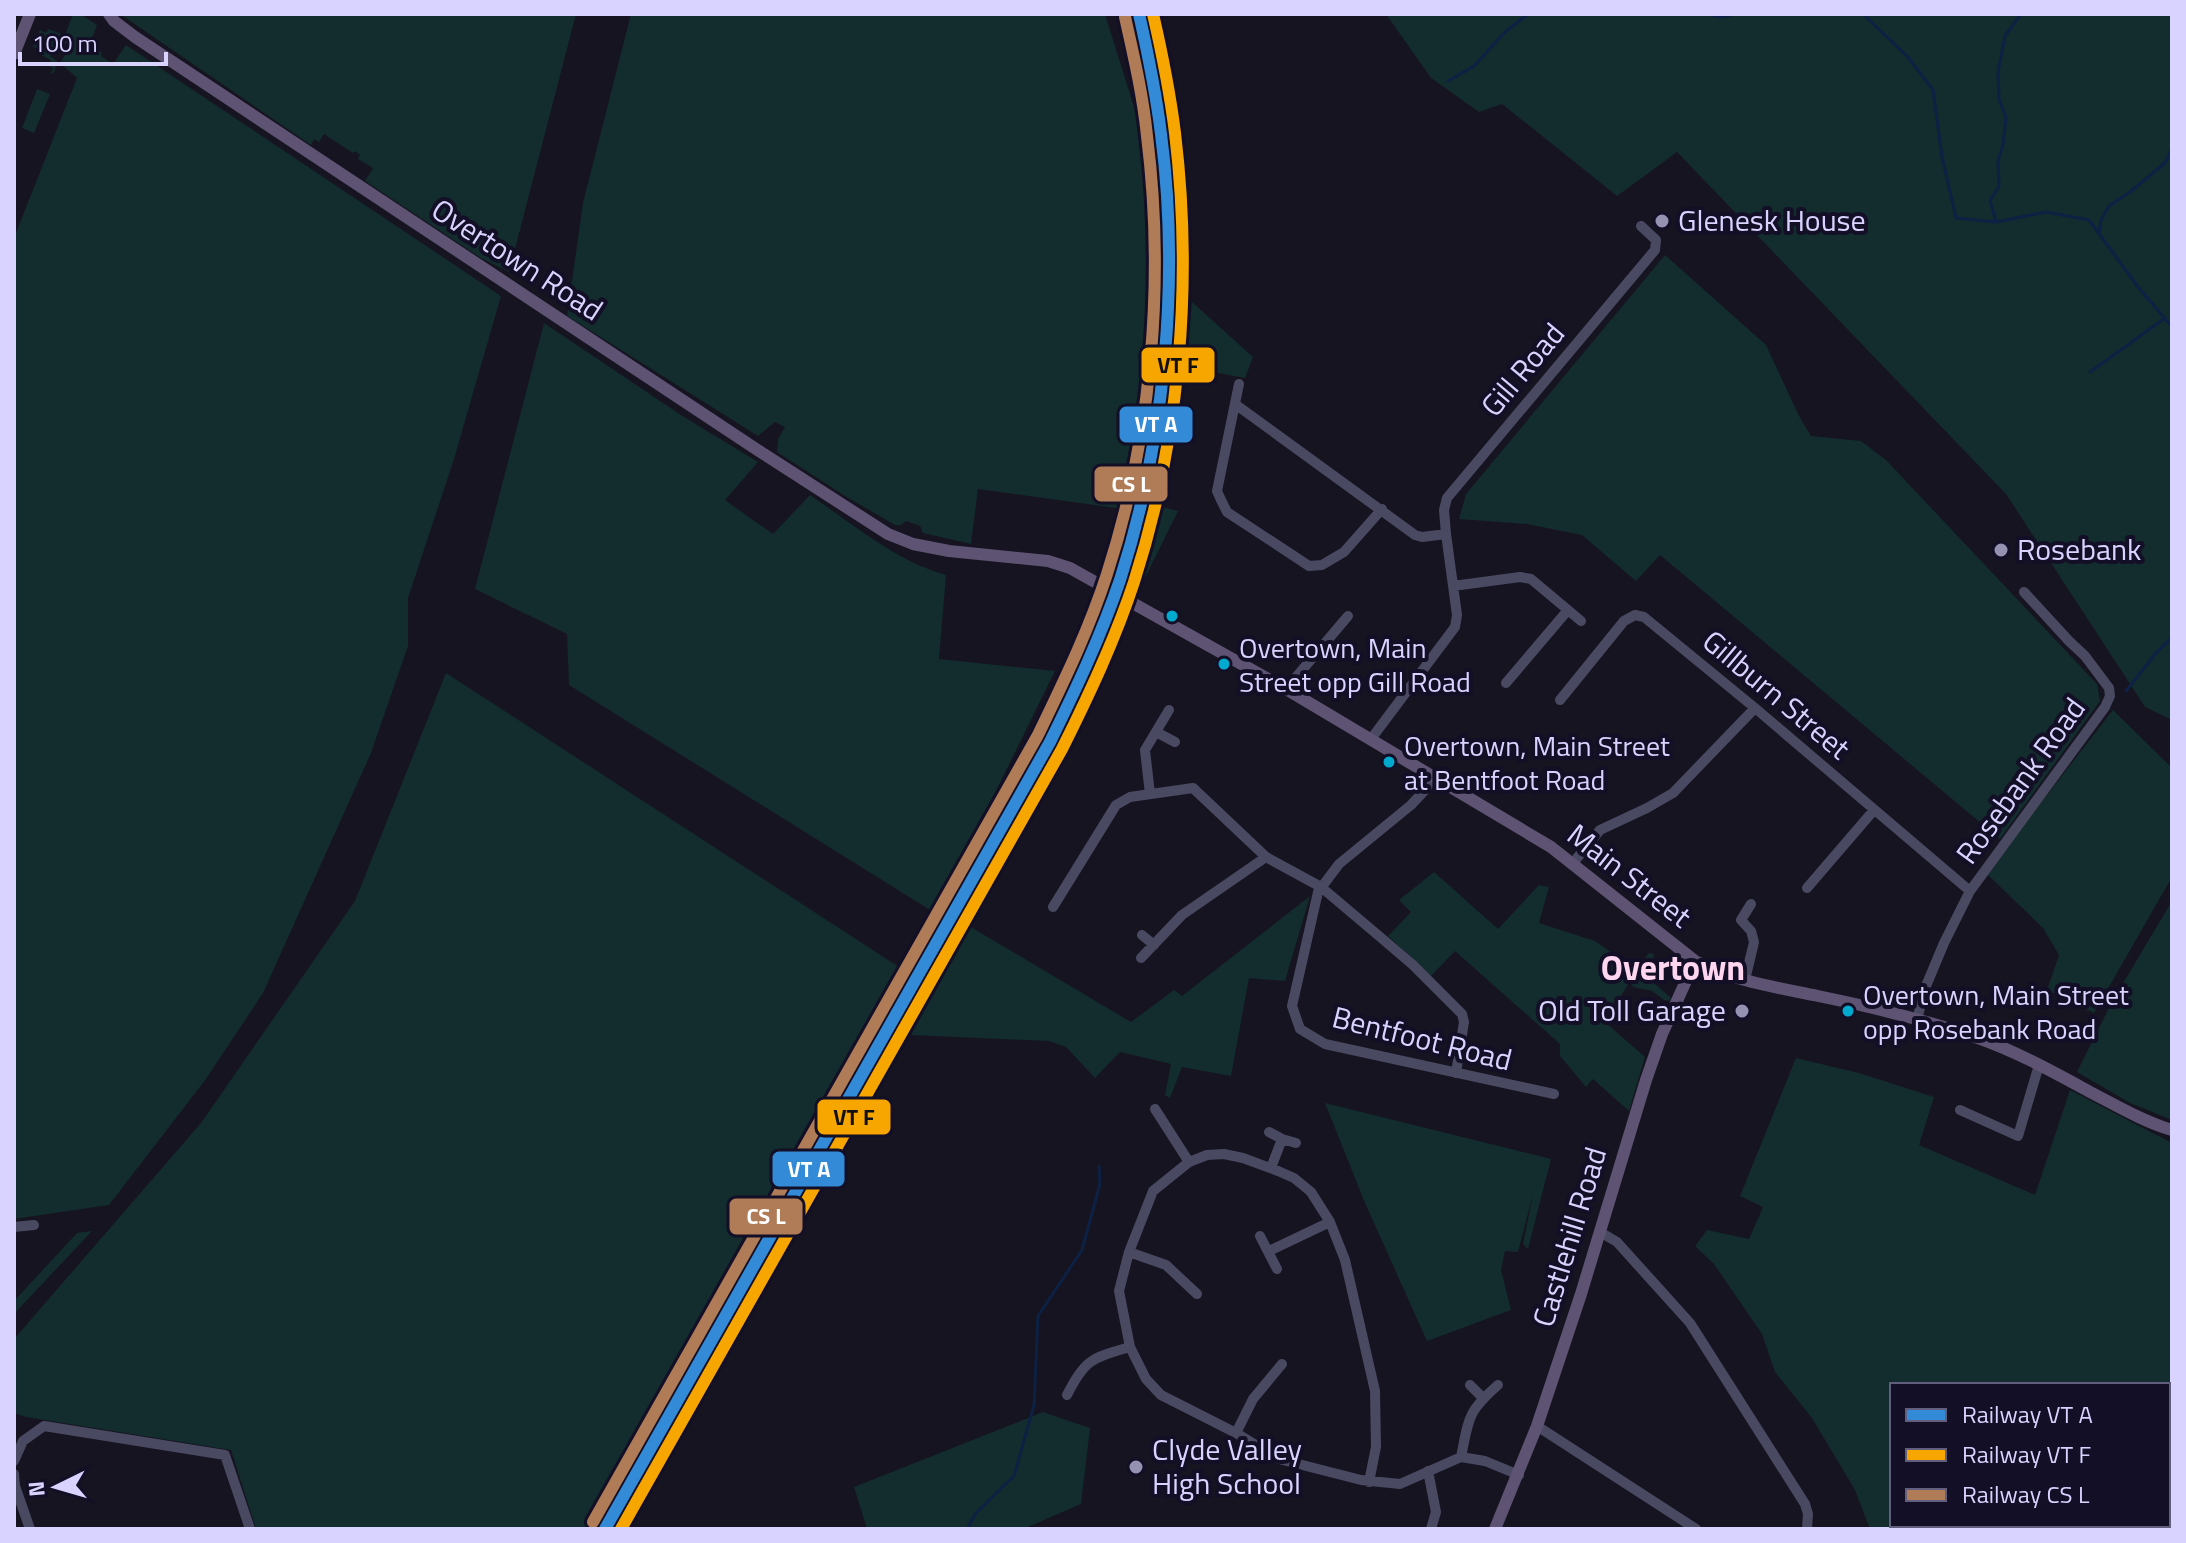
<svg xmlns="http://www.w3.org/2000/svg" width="2186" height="1543" font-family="'Titillium Web',sans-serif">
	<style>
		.green { fill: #132c2d; fill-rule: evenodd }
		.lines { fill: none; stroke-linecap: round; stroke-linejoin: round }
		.stream { stroke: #0d2144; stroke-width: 3 }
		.minor { stroke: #4a4962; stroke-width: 10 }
		.major { stroke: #5e5373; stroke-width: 12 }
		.rail-1-casing { stroke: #130f26; stroke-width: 18 }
		.rail-2-casing { stroke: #130f26; stroke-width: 18 }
		.rail-3-casing { stroke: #130f26; stroke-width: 18 }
		.rail-1 { stroke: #338bd7; stroke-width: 12 }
		.rail-2 { stroke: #f7a600; stroke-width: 12 }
		.rail-3 { stroke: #b07c57; stroke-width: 12 }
		.poi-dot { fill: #9591b1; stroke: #130f26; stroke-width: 3 }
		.bus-dot { fill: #00a9ce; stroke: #130f26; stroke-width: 3 }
		.labels { text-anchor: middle; stroke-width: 8; stroke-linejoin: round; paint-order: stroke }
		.bus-label { font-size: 28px; fill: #d9d4ff; stroke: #130f26; text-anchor: start }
		.poi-label { font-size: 30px; fill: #d9d4ff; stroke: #130f26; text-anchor: start }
		.street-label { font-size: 30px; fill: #d9d4ff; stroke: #130f26 }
		.quarter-label { font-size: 34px; font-weight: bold; fill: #ffd6f0; stroke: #130f26 }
		.line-badge { stroke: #130f26; stroke-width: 3 }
		.badge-label { font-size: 22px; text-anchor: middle; font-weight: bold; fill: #fff }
		.pale-badge-label { font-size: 22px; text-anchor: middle; font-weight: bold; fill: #111 }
	</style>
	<rect width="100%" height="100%" fill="#161421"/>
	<path class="green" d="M73,14H80L97,25L90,44L102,53L101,56L113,64L126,45L501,296L454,459L408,598V646L371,753L263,993L206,1079L109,1205L14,1219V238L77,78L60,63L70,47L61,40L50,56L58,62L53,74L51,73L53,68L49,66L51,60L41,55L42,52L33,46L40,30L46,33L48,29L65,35Z
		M120,14H576L509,272L481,258L365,181L373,168L358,159L360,155L355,151L353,153L324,134L319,142L314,139L311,145Z
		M631,14H1105L1154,171L1159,232L1156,346L1136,465L1123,509L978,489L971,544L923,533L920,526L906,521L901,525H895L845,496L777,452L778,439L785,427L775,422L758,436L567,316L583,203Z
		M1386,14H2172V720L2145,707L2006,494L1677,152L1617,196L1502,104L1479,112L1431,78Z
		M37,89L50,94L34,133L22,128Z
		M1665,255L1766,345L1799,416L1811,436L1861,441L1886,460L2097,684L2100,701L2000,839L1660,555L1636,581L1582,535L1527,524L1459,519L1466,494Z
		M1192,302L1253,357L1245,378L1186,367Z
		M544,323L681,415L758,462L725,500L773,534L810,495C853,524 896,561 946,575L939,659L1055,671L995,793L930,910L569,685L567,634L475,589Z
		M1162,507L1178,511L1142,584Z
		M446,673L899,967L767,1197L639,1449L591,1529H256L231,1450L26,1417L14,1413V1339L201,1123L355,901Z
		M2113,710L2172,768V877L2094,1013L2047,990L2059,955L2043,928L1988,875L2008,845Z
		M1434,872L1498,929L1539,885L1549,887L1539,923L1595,941L1636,970L1649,953L1654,954L1647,977L1671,998L1669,1001L1664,1000L1652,991L1633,987L1630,981L1605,1022L1645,1057L1629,1111L1593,1079L1586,1087L1560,1056V1044L1455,951L1431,976L1388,936L1411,912L1399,900Z
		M1310,896L1285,981L1249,978L1231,1076L1182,1067L1170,1098L1165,1095L1171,1064L1120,1052L1095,1078L1066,1047L1049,1041L911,1035L969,926L1131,1022L1174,990L1182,996Z
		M2172,901V1120L2130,1103L2077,1072L2113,1000Z
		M1796,1058L1859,1073L1934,1097L1919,1145L2035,1195L2070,1090L2172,1143V1529H1870L1855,1490L1812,1418L1775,1372L1762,1334L1714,1264L1695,1246L1707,1230L1749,1239L1763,1207L1740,1196ZM1892,1385H2168V1525H1892Z
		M1325,1103L1551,1159L1528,1249L1523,1244L1533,1194L1518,1252L1505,1251L1501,1270L1511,1310L1427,1341L1365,1203Z
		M92,1231L14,1314V1301L77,1233Z
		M1043,1412L1090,1428L1081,1504L1028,1527V1529H867L854,1487Z"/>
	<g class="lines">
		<path class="stream" d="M1706,14L1722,17L1734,14
			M1863,14L1908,57L1933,90L1942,157L1956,218L1996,222L2046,212L2089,220L2138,287L2172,327
			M1448,81L1474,66L1505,32L1528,14
			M1996,222L1990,200L1999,187L1998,160L2003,145L2006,117L1999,100L1998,72L2005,36L2021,14
			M2099,233L2101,220L2109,206L2130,192L2165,163L2172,148
			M2090,372L2165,318
			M2126,691L2156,653L2172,637
			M967,1529L976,1513L1014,1476L1034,1405L1038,1316L1082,1250L1100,1184L1099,1166"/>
		<path class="minor" d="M1239,384L1217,491L1221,500L1227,512L1309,566L1322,565L1344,552L1382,509
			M1235,404L1415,535L1422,537L1446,534L1444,510L1447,498L1655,250L1656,240L1641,226
			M1453,586L1520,577L1531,579L1568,610
			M1506,683L1568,610L1581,621
			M1286,689L1348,616
			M1560,700L1624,621L1635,615L1644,617L1755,708L1970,891
			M1156,732L1175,742
			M1371,739L1455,627L1457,615L1446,534
			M1434,776L1426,789L1411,805L1339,864L1318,892L1292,1006L1300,1029L1325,1044L1554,1094
			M1150,794L1145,750L1169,710
			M1573,863L1600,830L1647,808L1673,793L1755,708
			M1807,888L1874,810
			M1053,907L1116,805L1130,797L1193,788L1266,857L1321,887L1379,936L1413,965L1462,1014L1464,1022L1456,1073
			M1142,935L1154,945
			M1141,958L1182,915L1266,857
			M1745,980L1754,942L1751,931L1741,920L1751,904
			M1917,1019L1926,986L1944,943L1970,891L2105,707L2110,696L2109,688L2085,656L2069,641L2024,592
			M1155,1109L1189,1162
			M1960,1110L2018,1136L2039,1065
			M1269,1132L1282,1139L1296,1143
			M1271,1168L1282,1139
			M14,1227L34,1225
			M1600,1232L1617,1242L1690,1323L1805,1504L1808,1514L1807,1529
			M1260,1236L1277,1269
			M1269,1251L1330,1222
			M1129,1252L1166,1265L1197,1294
			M1470,1385L1483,1398
			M1067,1395C1085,1359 1092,1358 1130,1347
			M1537,1426L1696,1529
			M1236,1433L1253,1399L1282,1364
			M1461,1457C1469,1418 1467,1412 1498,1385
			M14,1461L23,1441L44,1426L225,1455L250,1529
			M1428,1471L1436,1512L1431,1529
			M14,1474L15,1486L30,1529
			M1369,1482L1376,1447L1375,1391L1345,1260L1330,1222L1311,1192L1294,1178L1278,1171L1243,1158L1224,1154L1207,1155L1189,1162L1153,1191L1129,1252L1119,1291L1130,1347L1146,1379L1161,1395L1236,1433L1279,1459L1361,1480L1400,1484L1461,1457L1485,1461L1519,1475"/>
		<path class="major" d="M109,14L114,21L135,37L756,449L888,534L913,544L949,551L1048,561L1070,568L1286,689L1551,847L1695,961C1733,981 1775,987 1818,996C1872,1007 1926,1020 1978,1038C2018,1052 2057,1074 2094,1094C2119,1107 2145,1122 2172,1130
			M14,54L30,14
			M1495,1529L1537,1426L1581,1294L1646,1080L1662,1034L1695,961"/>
		<defs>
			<path id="rail-1" d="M605,1529L1050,742C1076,689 1101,636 1120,580C1165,440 1180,279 1161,134C1156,93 1148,54 1139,14"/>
			<path id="rail-2" d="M621,1529L1062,749C1089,695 1115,640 1134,582C1180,439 1193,282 1175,133C1170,93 1162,53 1153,14"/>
			<path id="rail-3" d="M593,1522L1038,735C1063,683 1089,630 1107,574C1152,435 1165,281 1147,136C1143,96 1134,57 1125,17"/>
		</defs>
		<use href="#rail-1" class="rail-1-casing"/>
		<use href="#rail-2" class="rail-2-casing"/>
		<use href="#rail-3" class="rail-3-casing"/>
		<use href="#rail-1" class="rail-1"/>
		<use href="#rail-2" class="rail-2"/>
		<use href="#rail-3" class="rail-3"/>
	</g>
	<g class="poi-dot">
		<circle cx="1662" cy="221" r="8"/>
		<circle cx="2001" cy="550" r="8"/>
		<circle cx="1742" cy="1011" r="8"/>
		<circle cx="1136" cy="1467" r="8"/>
	</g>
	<g class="bus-dot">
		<circle cx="1172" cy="616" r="7"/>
		<circle cx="1224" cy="664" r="7"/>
		<circle cx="1389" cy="762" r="7"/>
		<circle cx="1848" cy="1011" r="7"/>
	</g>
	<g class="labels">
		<g class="bus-label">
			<text x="1239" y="658">Overtown, Main<tspan x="1239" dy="34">Street opp Gill Road</tspan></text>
			<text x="1404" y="756">Overtown, Main Street<tspan x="1404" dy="34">at Bentfoot Road</tspan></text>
			<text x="1863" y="1005">Overtown, Main Street<tspan x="1863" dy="34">opp Rosebank Road</tspan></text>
		</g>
		<g class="poi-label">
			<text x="1678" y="231">Glenesk House</text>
			<text x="2017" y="560">Rosebank</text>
			<text x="1726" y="1021" text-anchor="end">Old Toll Garage</text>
			<text x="1152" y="1460">Clyde Valley<tspan x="1152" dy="34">High School</tspan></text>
		</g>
		<g class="street-label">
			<text transform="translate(517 260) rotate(33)" y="10">Overtown Road</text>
			<text transform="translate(1523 370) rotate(-50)" y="10">Gill Road</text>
			<text transform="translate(1776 695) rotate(40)" y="10">Gillburn Street</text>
			<text transform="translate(2021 781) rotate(-54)" y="10">Rosebank Road</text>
			<text transform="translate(1629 876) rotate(38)" y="10">Main Street</text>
			<text transform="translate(1422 1039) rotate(14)" y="10">Bentfoot Road</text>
			<text transform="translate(1570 1237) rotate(-73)" y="10">Castlehill Road</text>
		</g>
		<g class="quarter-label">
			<text x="1673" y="980">Overtown</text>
		</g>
	</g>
	<g class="line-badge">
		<rect x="1140" y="346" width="76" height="38" rx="8" fill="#f7a600"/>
		<rect x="1118" y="405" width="76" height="39" rx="8" fill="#338bd7"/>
		<rect x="1093" y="465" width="76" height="38" rx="8" fill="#b07c57"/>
		<rect x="816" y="1098" width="76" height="38" rx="8" fill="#f7a600"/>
		<rect x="771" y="1150" width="75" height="38" rx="8" fill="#338bd7"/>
		<rect x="728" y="1197" width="76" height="39" rx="8" fill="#b07c57"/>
	</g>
	<g class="badge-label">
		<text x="1156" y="432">VT A</text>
		<text x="1131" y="492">CS L</text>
		<text x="809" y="1177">VT A</text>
		<text x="766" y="1224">CS L</text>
	</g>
	<g class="pale-badge-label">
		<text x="1178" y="373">VT F</text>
		<text x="854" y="1125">VT F</text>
	</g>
	<rect width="2186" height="1543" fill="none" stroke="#d9d4ff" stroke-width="32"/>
	<rect x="1890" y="1383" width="280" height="144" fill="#130f26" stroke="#625e7d" stroke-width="2"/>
	<rect x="1906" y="1409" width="40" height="12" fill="#338bd7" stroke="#625e7d" stroke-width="2"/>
	<text x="1962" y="1423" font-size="24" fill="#d9d4ff">Railway VT A</text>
	<rect x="1906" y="1449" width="40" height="12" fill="#f7a600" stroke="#625e7d" stroke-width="2"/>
	<text x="1962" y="1463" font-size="24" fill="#d9d4ff">Railway VT F</text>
	<rect x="1906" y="1489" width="40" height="12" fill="#b07c57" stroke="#625e7d" stroke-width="2"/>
	<text x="1962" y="1503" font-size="24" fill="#d9d4ff">Railway CS L</text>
	<g transform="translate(56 1487) rotate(265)" stroke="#130f26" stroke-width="6" paint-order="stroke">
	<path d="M0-6L14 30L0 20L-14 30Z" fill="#d9d4ff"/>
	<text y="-12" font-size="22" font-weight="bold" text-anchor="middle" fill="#d9d4ff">N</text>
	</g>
	<path d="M20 52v12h146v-12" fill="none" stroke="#d9d4ff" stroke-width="4"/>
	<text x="32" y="52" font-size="24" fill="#d9d4ff" stroke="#130f26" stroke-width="6" paint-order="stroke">100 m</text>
</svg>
